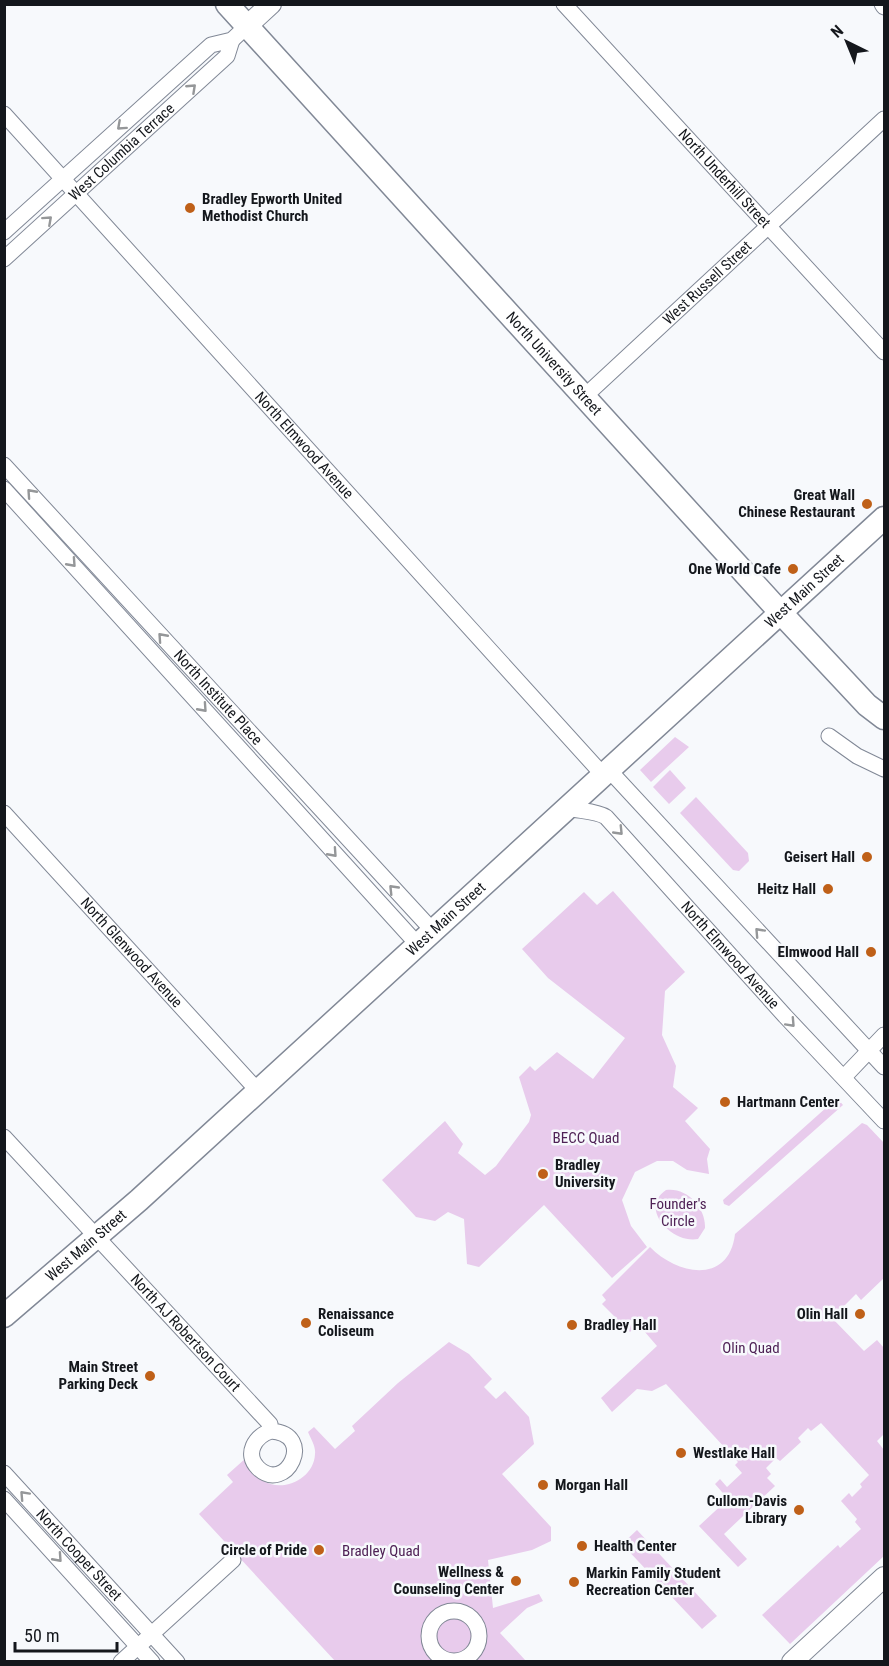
<svg xmlns="http://www.w3.org/2000/svg" width="889" height="1666" font-family="'Roboto Condensed',sans-serif">
	<style>
		.green { fill: #e8cbec }
		.lines { fill: none; stroke-linecap: round; stroke-linejoin: round }
		.minor-casing { stroke: #818896; stroke-width: 17 }
		.tertiary-casing { stroke: #818896; stroke-width: 22 }
		.secondary-casing { stroke: #818896; stroke-width: 25 }
		.minor { stroke: #fff; stroke-width: 15 }
		.tertiary { stroke: #fff; stroke-width: 20 }
		.secondary { stroke: #fff; stroke-width: 22 }
		.oneway { stroke: #959799 }
		.poi-dot { fill: #bf6018; stroke: #f7f9fc; stroke-width: 2 }
		.labels { text-anchor: middle; stroke-width: 5; stroke-linejoin: round; paint-order: stroke }
		.street-label { font-size: 15px; fill: #14171c; stroke: #f7f9fc }
		.poi-label { font-size: 15px; font-weight: bold; fill: #14171c; stroke: #f7f9fc; text-anchor: end }
		.park-label { font-size: 15px; fill: #4f2256; stroke: #f7f9fc }
	</style>
	<rect width="100%" height="100%" fill="#f7f9fc"/>
	<path class="green" d="M675,737L689,747L651,782L640,770Z
		M670,770L686,788L669,804L653,787Z
		M696,797L748,853L749,861L739,871L733,870L680,813Z
		M613,891L685,972L665,991L662,1035L676,1066L673,1087L698,1108L685,1121L710,1149L707,1159L709,1174L687,1170L673,1161H657L635,1172L622,1200L631,1226L647,1247L612,1278L544,1205L479,1267L467,1264L464,1219L448,1212L435,1221L416,1217L382,1180L445,1121L463,1144L458,1153L485,1175L496,1166L529,1122L531,1115L519,1077L530,1066L535,1071L557,1052L593,1079L625,1038L548,978L522,949L584,892L597,905Z
		M837,1098L843,1105L729,1206L724,1204L723,1200Z
		M862,1123L867,1125L884,1143V1278L861,1300L856,1294L832,1318L864,1351L877,1340L884,1348V1434L877,1441L884,1450V1556L790,1644L762,1615L838,1545L840,1548L861,1529L855,1522L857,1519L841,1501L849,1493L852,1497L862,1487L860,1484L869,1475L821,1423L811,1431L808,1428L798,1438L801,1442L780,1461L776,1458L766,1468L771,1474L767,1478L775,1486L724,1534L747,1559L738,1567L699,1526L728,1499L715,1484L720,1479L727,1487L742,1473L735,1465L738,1462L666,1384L652,1391L637,1389L612,1412L601,1398L657,1346L638,1324L630,1332L602,1304L606,1300L602,1295L650,1247C677,1275 729,1285 735,1234Z
		M666,1190C687,1187 706,1208 705,1228L698,1239C673,1244 638,1209 666,1190Z
		M449,1342L469,1354L492,1379L484,1387L496,1399L505,1391L529,1417L534,1444L502,1474L551,1527V1541L532,1550L488,1560L493,1608L539,1594L543,1601L527,1608L500,1633L526,1661H335L199,1514L233,1482L227,1475L246,1458C251,1467 254,1475 262,1480C282,1494 314,1479 315,1454C316,1447 311,1439 308,1432L314,1427L335,1449L355,1431L352,1426L398,1383Z
		M637,1530L717,1616L702,1629L622,1544Z"/>
	<g class="lines">
		<defs>
			<g id="minor">
				<path id="s1" d="M564,4L884,352"/>
				<path d="M882,4L884,7"/>
				<path id="s2" d="M4,114L604,776"/>
				<path d="M4,232L211,45L232,40L247,26"/>
				<path id="s3" d="M4,259L227,56L232,40"/>
				<path id="s4" d="M584,397L884,119"/>
				<path id="s5" d="M4,465L434,932"/>
				<path d="M4,489L419,946"/>
				<path d="M829,736L857,756L884,769"/>
				<path d="M609,770L884,1067"/>
				<path id="s6" d="M568,808C579,811 597,811 606,817L785,1016L884,1121"/>
				<path id="s7" d="M4,813L258,1091"/>
				<path d="M844,1077L884,1035"/>
				<path id="s8" d="M4,1137L270,1424L271,1431C317,1434 286,1495 258,1468C244,1454 255,1436 271,1431"/>
				<path id="s9" d="M4,1473L177,1662"/>
				<path d="M4,1499L152,1662"/>
				<circle cx="454" cy="1636" r="25"/>
				<path d="M121,1662L233,1560"/>
			</g>
			<path id="tertiary" d="M247,26L271,4
				M792,1662L884,1577"/>
			<g id="secondary">
				<path id="s10" d="M227,4L780,612L867,705L884,718"/>
				<path id="s11" d="M4,1316L139,1200L884,518"/>
			</g>
		</defs>
		<use href="#minor" class="minor-casing"/>
		<use href="#tertiary" class="tertiary-casing"/>
		<use href="#secondary" class="secondary-casing"/>
		<use href="#minor" class="minor"/>
		<use href="#tertiary" class="tertiary"/>
		<use href="#secondary" class="secondary"/>
	</g>
	<defs><path id="oneway-chevron" d="M-2-3.5L2.5 0L-2 3.5" fill="none" stroke-width="1.6" stroke-linecap="round" stroke-linejoin="round" transform="scale(1.5)"/></defs>
	<g class="oneway">
		<use href="#oneway-chevron" transform="translate(192 88) rotate(-43)"/>
		<use href="#oneway-chevron" transform="translate(121 126) rotate(138)"/>
		<use href="#oneway-chevron" transform="translate(48 220) rotate(-42)"/>
		<use href="#oneway-chevron" transform="translate(31 493) rotate(-132)"/>
		<use href="#oneway-chevron" transform="translate(72 563) rotate(48)"/>
		<use href="#oneway-chevron" transform="translate(162 637) rotate(-132)"/>
		<use href="#oneway-chevron" transform="translate(203 708) rotate(48)"/>
		<use href="#oneway-chevron" transform="translate(619 831) rotate(46)"/>
		<use href="#oneway-chevron" transform="translate(333 853) rotate(48)"/>
		<use href="#oneway-chevron" transform="translate(393 889) rotate(-134)"/>
		<use href="#oneway-chevron" transform="translate(759 932) rotate(-133)"/>
		<use href="#oneway-chevron" transform="translate(791 1023) rotate(47)"/>
		<use href="#oneway-chevron" transform="translate(24 1495) rotate(-133)"/>
		<use href="#oneway-chevron" transform="translate(58 1558) rotate(48)"/>
	</g>
	<g class="poi-dot">
		<circle cx="190" cy="208" r="6"/>
		<circle cx="867" cy="504" r="6"/>
		<circle cx="793" cy="569" r="6"/>
		<circle cx="867" cy="857" r="6"/>
		<circle cx="828" cy="889" r="6"/>
		<circle cx="871" cy="952" r="6"/>
		<circle cx="725" cy="1102" r="6"/>
		<circle cx="543" cy="1174" r="6"/>
		<circle cx="860" cy="1314" r="6"/>
		<circle cx="306" cy="1323" r="6"/>
		<circle cx="572" cy="1325" r="6"/>
		<circle cx="150" cy="1376" r="6"/>
		<circle cx="681" cy="1453" r="6"/>
		<circle cx="543" cy="1485" r="6"/>
		<circle cx="799" cy="1510" r="6"/>
		<circle cx="582" cy="1546" r="6"/>
		<circle cx="319" cy="1550" r="6"/>
		<circle cx="516" cy="1581" r="6"/>
		<circle cx="574" cy="1582" r="6"/>
	</g>
	<g class="labels">
		<g class="street-label">
			<text dy="5" stroke="none"><textPath href="#s3" startOffset="159">West Columbia Terrace</textPath></text>
			<text dy="5" stroke="none"><textPath href="#s1" startOffset="237">North Underhill Street</textPath></text>
			<text dy="5" stroke="none"><textPath href="#s4" startOffset="168">West Russell Street</textPath></text>
			<text dy="5" stroke="none"><textPath href="#s10" startOffset="486">North University Street</textPath></text>
			<text dy="5" stroke="none"><textPath href="#s2" startOffset="447">North Elmwood Avenue</textPath></text>
			<text dy="5" stroke="none"><textPath href="#s11" startOffset="1080">West Main Street</textPath></text>
			<text dy="5" stroke="none"><textPath href="#s5" startOffset="316">North Institute Place</textPath></text>
			<text dy="5" stroke="none"><textPath href="#s11" startOffset="594">West Main Street</textPath></text>
			<text dy="5" stroke="none"><textPath href="#s7" startOffset="189">North Glenwood Avenue</textPath></text>
			<text dy="5" stroke="none"><textPath href="#s6" startOffset="225">North Elmwood Avenue</textPath></text>
			<text dy="5" stroke="none"><textPath href="#s11" startOffset="108">West Main Street</textPath></text>
			<text dy="5" stroke="none"><textPath href="#s8" startOffset="267">North AJ Robertson Court</textPath></text>
			<text dy="5" stroke="none"><textPath href="#s9" startOffset="111">North Cooper Street</textPath></text>
		</g>
		<g class="poi-label">
			<text x="202" y="204" text-anchor="start">Bradley Epworth United<tspan x="202" dy="17">Methodist Church</tspan></text>
			<text x="855" y="500">Great Wall<tspan x="855" dy="17">Chinese Restaurant</tspan></text>
			<text x="781" y="574">One World Cafe</text>
			<text x="855" y="862">Geisert Hall</text>
			<text x="816" y="894">Heitz Hall</text>
			<text x="859" y="957">Elmwood Hall</text>
			<text x="737" y="1107" text-anchor="start">Hartmann Center</text>
			<text x="555" y="1170" text-anchor="start">Bradley<tspan x="555" dy="17">University</tspan></text>
			<text x="318" y="1319" text-anchor="start">Renaissance<tspan x="318" dy="17">Coliseum</tspan></text>
			<text x="848" y="1319">Olin Hall</text>
			<text x="584" y="1330" text-anchor="start">Bradley Hall</text>
			<text x="138" y="1372">Main Street<tspan x="138" dy="17">Parking Deck</tspan></text>
			<text x="693" y="1458" text-anchor="start">Westlake Hall</text>
			<text x="555" y="1490" text-anchor="start">Morgan Hall</text>
			<text x="787" y="1506">Cullom-Davis<tspan x="787" dy="17">Library</tspan></text>
			<text x="594" y="1551" text-anchor="start">Health Center</text>
			<text x="307" y="1555">Circle of Pride</text>
			<text x="504" y="1577">Wellness &amp;<tspan x="504" dy="17">Counseling Center</tspan></text>
			<text x="586" y="1578" text-anchor="start">Markin Family Student<tspan x="586" dy="17">Recreation Center</tspan></text>
		</g>
		<g class="park-label">
			<text x="586" y="1143">BECC Quad</text>
			<text x="678" y="1209">Founder's<tspan x="678" dy="17">Circle</tspan></text>
			<text x="751" y="1353">Olin Quad</text>
			<text x="381" y="1556">Bradley Quad</text>
		</g>
	</g>
	<rect width="889" height="1666" fill="none" stroke="#14171c" stroke-width="12"/>
	<g transform="translate(847 42) rotate(317)" stroke="#f7f9fc" stroke-width="4.5" paint-order="stroke">
	<path d="M0-4.5L10 22L0 15L-10 22Z" fill="#14171c"/>
	<text y="-9" font-size="16" font-weight="bold" text-anchor="middle" fill="#14171c">N</text>
	</g>
	<path d="M15 1642v9h102v-9" fill="none" stroke="#14171c" stroke-width="3"/>
	<text x="24" y="1642" font-size="18" fill="#14171c" stroke="#f7f9fc" stroke-width="4.5" paint-order="stroke">50 m</text>
</svg>
